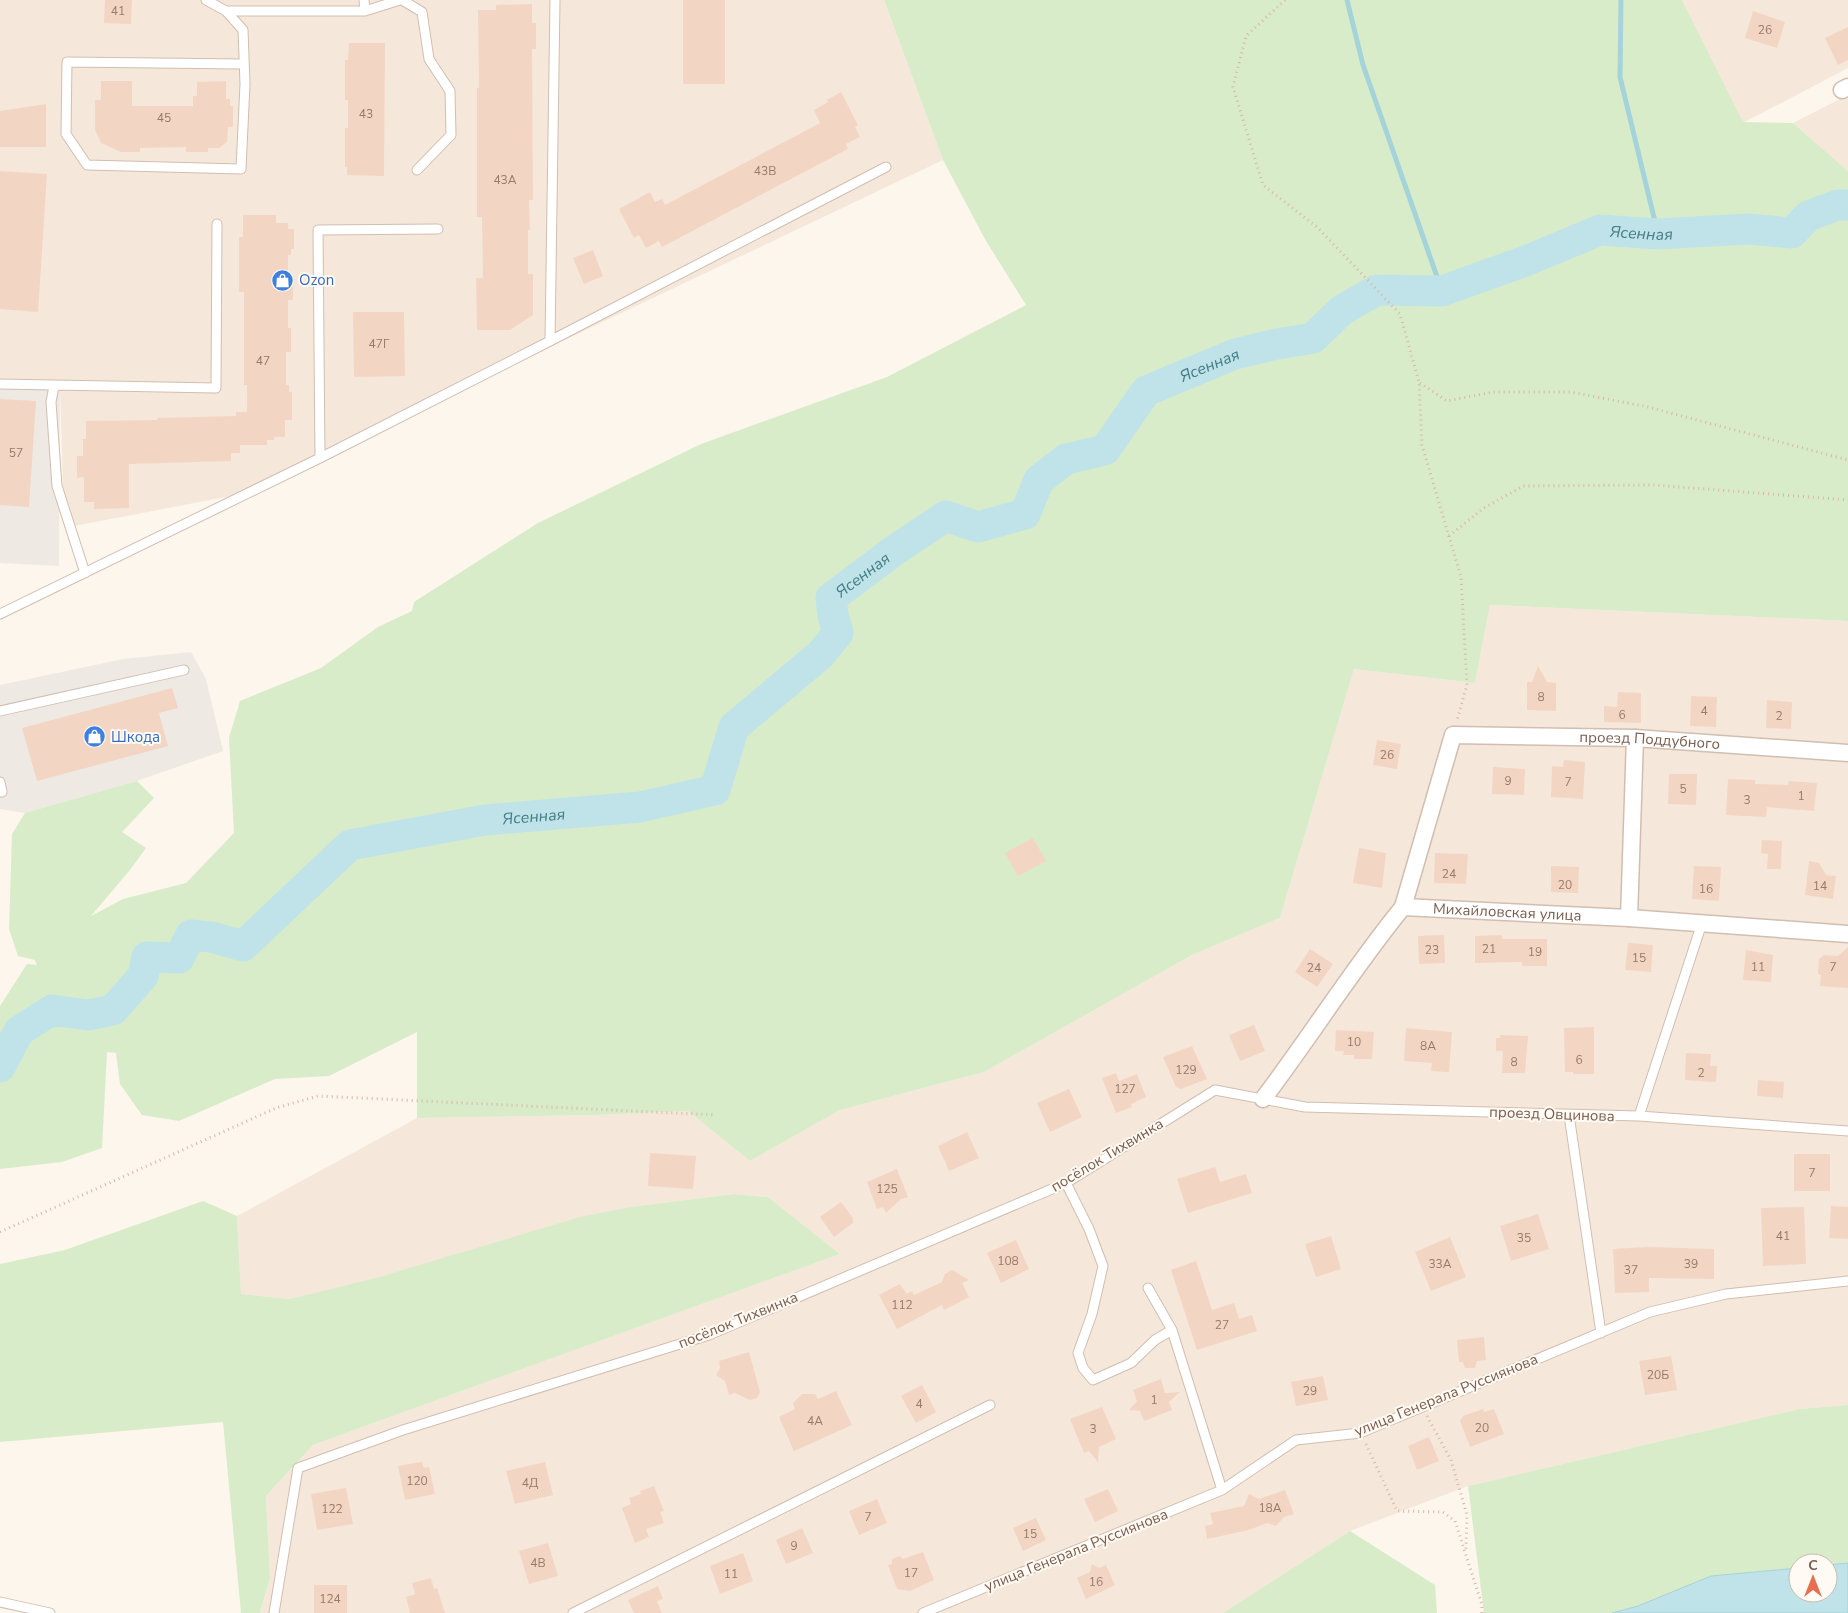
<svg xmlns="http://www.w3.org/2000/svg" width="1848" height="1613" font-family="'Nunito Sans',sans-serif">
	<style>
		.residential { fill: #f5e8da }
		.industrial { fill: #efe9e4 }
		.green { fill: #d8ecc9; fill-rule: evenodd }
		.water { fill: #bfe3e8; stroke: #a5d3da }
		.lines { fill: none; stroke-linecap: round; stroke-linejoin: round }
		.stream { stroke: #a5d3da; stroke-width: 5 }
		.river { stroke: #bfe3e8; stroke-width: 31 }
		.building { fill: #f3d5c3 }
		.service-casing { stroke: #d1beb0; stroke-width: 11 }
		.minor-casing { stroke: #d1beb0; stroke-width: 19 }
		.path { stroke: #d9b8a5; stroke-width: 3; stroke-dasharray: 1 4; stroke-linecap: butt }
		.service { stroke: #fff; stroke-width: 9 }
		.minor { stroke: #fff; stroke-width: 16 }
		.labels { text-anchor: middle; stroke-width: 4; stroke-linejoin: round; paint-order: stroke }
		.number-label { font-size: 12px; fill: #987a6a }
		.shop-label { font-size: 15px; fill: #366cbe; stroke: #fffaf3; text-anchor: start }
		.street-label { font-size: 15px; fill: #7a5c4d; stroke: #fffaf3 }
		.water-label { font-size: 16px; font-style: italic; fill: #437c86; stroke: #fffaf3 }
	</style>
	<rect width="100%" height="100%" fill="#fdf6ec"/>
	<path class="residential" d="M0,0H884L943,160L441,399L257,491L64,528L60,385L0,380Z
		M1682,0H1848V68L1743,123Z
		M1848,95V171L1793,123Z
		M1490,605L1848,621V1405L1799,1409L1468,1486L1350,1531L1223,1613H260L270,1578L266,1496L313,1445L840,1254L768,1197L734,1194L630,1207L379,1277L289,1299L241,1294L237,1216L417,1118L596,1115L688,1111L750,1161L840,1110L984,1072L1192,955L1280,918L1354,669L1475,683Z"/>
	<path class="industrial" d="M0,380L60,385L59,566L0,563Z
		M191,652L206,679L223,751L137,781L25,813L0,809V685L123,659Z"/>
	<path class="green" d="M884,0H1682L1743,122L1793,123L1848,171V621L1490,605L1475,683L1354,669L1280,918L1192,955L984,1072L840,1110L750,1161L688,1111L596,1115L417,1118V1032L329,1076L275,1079L179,1121L142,1115L120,1084L116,1053L107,1052L102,1148L62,1162L0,1169V1006L27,964L37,965L35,960L18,956L9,929L12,834L25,813L137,781L154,798L122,832L146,848L130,870L91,916L123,899L186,883L234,833L229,738L240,701L321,668L378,627L412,611L414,602L538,523L701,444L887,377L1026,305L986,241L943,160Z
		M734,1194L768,1197L840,1254L313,1445L266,1496L270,1578L260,1613H241L223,1422L0,1442V1264L65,1250L203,1201L237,1216L241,1294L289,1299L379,1277L580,1217L630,1207Z
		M1848,1405V1613H1484L1468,1486L1799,1409ZM1798,1563H1828V1593H1798Z
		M1350,1531L1435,1585L1437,1613H1223Z"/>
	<path class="water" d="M1848,1563V1613H1612L1638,1606L1711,1576L1798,1568V1593H1828V1565Z"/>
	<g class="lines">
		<path class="stream" d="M1347,0L1363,65L1442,291
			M1621,0L1620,77L1658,234"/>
		<path class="river" id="s1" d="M0,1067L19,1031L52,1010L88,1015L113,1010L143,976L147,957L179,958L191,935L211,937L243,946L350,845L485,820L640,807L715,790L734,727L820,655L838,633L833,615L831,598L895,550L946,516L978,527L1025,514L1039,480L1066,459L1105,450L1146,391L1235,354L1272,345L1313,338L1342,310L1377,290L1442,291L1528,260L1600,230L1658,234L1748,229L1792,233L1808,216L1838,205H1848"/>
	</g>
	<path class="building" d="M105,0H132L131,24L104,23Z
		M683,0H725V84H683Z
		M532,4V23H536V49H532L533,200H529L530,230H528V274H533V315L510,330H477L476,278H483L482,217H477V88H479L478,10H496V5Z
		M1753,11L1785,22L1777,48L1745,38Z
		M1848,27V60L1838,65L1825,38Z
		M349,43H385L384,176L347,175V167H345V128H348V100H345V60H348Z
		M101,81H132V106H193V96H197V82L226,81V99H230V106H233V127H228L227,142L219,148H208V152H186V147L140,148V152H121L101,143L95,130V100H101Z
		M841,92L858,125L855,127L860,137L846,144L848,149L662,247L659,241L646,248L639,235L634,238L619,209L650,192L655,202L662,199L665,205L820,123L814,110L828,102L827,100Z
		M46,104V147H0V111Z
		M0,171L47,174L38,312L0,309Z
		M243,215H276V223H288V229H294V249H291V255H288V282H293V300H288V328H291V352H286V385H289V392H292V420H285V437H274V440H267V445H240V453H231V461L129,464V508L94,509V502H84V477L77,478V456H83V439H86V421L157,420V418L236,416V412H247V385H244V292H239V237H243Z
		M593,250L603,276L584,284L573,258Z
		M353,312H404L405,376L354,377Z
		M0,399L36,401L29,507L0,505Z
		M1538,666L1547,682L1556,683V711L1527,710V682H1532Z
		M172,688L178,708L159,713L168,746L37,781L22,728Z
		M1618,692L1641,693V723L1604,722V706L1617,707Z
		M1691,696L1717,697L1716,727L1690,726Z
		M1767,700L1792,702L1791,729L1766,728Z
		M1377,740L1401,744L1397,769L1373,765Z
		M1564,760L1585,762L1583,799L1551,797L1552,766L1563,767Z
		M1493,767L1525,769L1524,795L1492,794Z
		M1669,774H1697L1696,805L1668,804Z
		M1728,779L1755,780V784L1788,785L1789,781L1817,783L1814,811L1767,807L1766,817L1726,815Z
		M1033,838L1046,861L1018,876L1005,853Z
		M1762,840L1782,841L1781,869H1767L1768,854L1761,853Z
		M1359,848L1386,853L1382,888L1353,883Z
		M1435,853L1468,854L1466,884L1434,883Z
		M1809,861L1819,863L1826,875L1836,876L1833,899L1805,895Z
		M1551,866L1579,867L1578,893L1551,892Z
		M1694,866L1721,867L1719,901L1692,899Z
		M1444,935L1445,963L1419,964L1418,936Z
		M1502,935V939H1547V966H1522V962L1475,963V936Z
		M1628,943L1653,945L1651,972L1625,970Z
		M1848,947V988L1820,986L1821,975L1818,974L1819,959L1824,955L1838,956Z
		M1310,949L1333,964L1317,987L1295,972Z
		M1746,950L1773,955L1771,982L1743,980Z
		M1254,1025L1265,1051L1240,1061L1229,1035Z
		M1594,1027V1074H1573V1072H1565L1564,1028Z
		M1406,1028L1452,1032L1449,1072L1431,1071L1432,1063L1404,1061Z
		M1336,1030L1374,1032L1372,1059H1354V1055H1343L1344,1051H1335Z
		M1500,1035L1528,1036L1525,1073H1502L1503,1051H1496V1038H1500Z
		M1192,1046L1207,1079L1181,1089L1176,1087L1163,1057Z
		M1686,1053L1711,1054L1710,1066H1717L1716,1082L1685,1080Z
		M1116,1073L1119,1081L1137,1074L1146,1097L1131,1104L1132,1107L1116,1113L1102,1078Z
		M1758,1080L1784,1082L1783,1098L1757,1096Z
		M1069,1089L1082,1117L1050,1132L1037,1103Z
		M967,1132L979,1158L949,1171L938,1146Z
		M650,1153L696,1156L693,1189L648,1186Z
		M1794,1154H1830V1191H1794Z
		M1215,1167L1220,1182L1246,1174L1252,1193L1188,1213L1177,1179Z
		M897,1169L908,1197L901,1199L886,1213L883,1207L877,1209L867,1182Z
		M841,1202L853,1218V1223L834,1237L820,1217Z
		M1831,1206L1848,1207V1239L1829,1238Z
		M1804,1207L1806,1264L1763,1266L1761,1208Z
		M1538,1214L1549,1249L1511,1261L1500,1226Z
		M1331,1236L1341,1269L1316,1277L1305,1244Z
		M1450,1237L1466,1277L1431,1291L1415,1252Z
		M1016,1240L1029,1269L1001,1283L987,1253Z
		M1647,1247L1714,1249V1279L1649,1278V1292L1615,1293L1613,1249Z
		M1196,1261L1212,1310L1234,1303L1239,1319L1252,1315L1257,1331L1197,1350L1171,1270Z
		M952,1270L969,1280L962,1283L969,1297L944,1310L942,1305L897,1329L879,1295L900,1284L907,1294L912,1291L914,1295L942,1282L945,1274Z
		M1484,1337L1486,1360L1477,1361L1475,1368H1465L1463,1362H1459L1457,1340Z
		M749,1352L760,1392L757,1398L750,1400L735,1393L729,1395L725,1381L716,1375L720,1368L719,1361Z
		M1671,1356L1677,1390L1645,1395L1639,1361Z
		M1323,1376L1328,1400L1296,1406L1291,1382Z
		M1161,1379L1165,1393L1180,1392L1169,1402L1172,1410L1144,1421L1140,1411L1129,1410L1137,1401L1133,1390Z
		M922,1385L936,1412L916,1423L901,1396Z
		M836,1391L852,1425L794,1451L779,1417L795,1409L793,1403L802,1394H815L818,1399Z
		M1102,1407L1116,1439L1099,1447L1098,1462L1089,1451L1084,1453L1070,1419Z
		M1483,1409L1484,1412L1494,1409L1504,1434L1470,1447L1460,1421L1463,1416Z
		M1429,1437L1439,1461L1417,1470L1408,1446Z
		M422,1462L424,1468L429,1467L435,1494L405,1500L398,1466Z
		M545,1462L553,1495L515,1504L506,1471Z
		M654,1486L664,1511L660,1512L664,1523L646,1529L649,1537L635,1543L622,1508L631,1504L629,1498L641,1494L640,1491Z
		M346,1488L353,1524L317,1530L311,1494Z
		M1108,1489L1118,1511L1095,1522L1084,1499Z
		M1285,1490L1294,1514L1284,1517L1276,1526L1267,1523L1249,1530L1207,1539L1205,1526L1213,1524L1210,1513L1244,1506L1249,1494L1259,1499Z
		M877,1499L887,1523L859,1535L849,1511Z
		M1036,1518L1046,1540L1023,1551L1013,1528Z
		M802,1528L813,1553L786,1564L776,1540Z
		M548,1543L558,1576L529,1584L519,1551Z
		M923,1552L934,1580L910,1591L897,1589L888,1565L892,1564V1559L900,1556L903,1559Z
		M743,1553L753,1581L720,1594L710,1566Z
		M1092,1564L1099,1568L1106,1565L1115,1585L1086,1599L1077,1578L1090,1572Z
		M431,1578L434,1589L437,1588L445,1613H410L406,1597L415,1594L412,1583Z
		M314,1585H347V1613H314Z
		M658,1586L663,1599L657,1601L662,1613H634L628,1600Z"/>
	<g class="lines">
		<defs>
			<path id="service" d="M206,0L226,11H365L364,0
				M402,0L422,12L429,59L450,91L451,135L417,170
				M555,0L550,341L886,167
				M226,11L243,30L245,84L241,169L87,165L66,134L67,62L244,64
				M365,11L400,0
				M0,384L216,388L217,224
				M54,386L51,402L57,486L85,573
				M320,458L550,341
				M0,614L320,458L318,230L438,229
				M0,711L184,670
				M0,782L2,792H0
				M1569,1115L1601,1333
				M1639,1116L1848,1131
				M1066,1183L1089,1229L1103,1266L1092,1314L1078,1353L1083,1368L1093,1380L1131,1363L1155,1340L1172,1330L1222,1490
				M1148,1288L1172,1330
				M0,1602L50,1613
				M274,1613L298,1468L403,1430L709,1335L1066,1183L1215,1090L1305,1107L1639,1116L1702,923
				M573,1613L990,1405
				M923,1613L1222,1490L1296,1440L1360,1433L1650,1312L1726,1294L1848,1281"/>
			<g id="minor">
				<path d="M1842,90L1848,87"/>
				<path id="s2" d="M1403,907L1453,735L1635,738L1848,753"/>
				<path d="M1629,918L1635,738"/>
				<path id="s3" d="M1263,1099C1311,1036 1353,968 1403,907L1629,918L1848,934"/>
			</g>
		</defs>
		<use href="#service" class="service-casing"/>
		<use href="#minor" class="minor-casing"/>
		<path class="path" d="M1285,0L1246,36L1233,87L1263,185L1317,227L1400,314L1419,382L1422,445L1461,577L1467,685L1457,720
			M1420,383L1447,401L1493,392H1571L1648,407L1848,460
			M1449,536L1484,508L1523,486L1653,485L1848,500
			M0,1232L276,1108L318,1096L716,1115
			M1427,1416L1451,1460L1467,1515L1466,1549
			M1366,1444L1397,1511L1443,1512L1455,1521L1482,1605V1613"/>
		<use href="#service" class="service"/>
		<use href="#minor" class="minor"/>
	</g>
	<defs>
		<symbol id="shop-disc" viewBox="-11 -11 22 22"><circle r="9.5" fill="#3f7fe0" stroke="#fffaf3"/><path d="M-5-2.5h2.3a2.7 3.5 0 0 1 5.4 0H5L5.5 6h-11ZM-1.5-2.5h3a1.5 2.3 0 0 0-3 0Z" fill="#fff"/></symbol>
	</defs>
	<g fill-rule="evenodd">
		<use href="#shop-disc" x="270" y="268" width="25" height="25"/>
		<use href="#shop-disc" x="82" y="724" width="25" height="25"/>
	</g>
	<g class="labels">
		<g class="number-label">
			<text x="118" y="15">41</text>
			<text x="1765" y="34">26</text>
			<text x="366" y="118">43</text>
			<text x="164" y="122">45</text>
			<text x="765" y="175">43В</text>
			<text x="505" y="184">43А</text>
			<text x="379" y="348">47Г</text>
			<text x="263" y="365">47</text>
			<text x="16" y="457">57</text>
			<text x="1541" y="701">8</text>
			<text x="1704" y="715">4</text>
			<text x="1622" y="719">6</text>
			<text x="1779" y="720">2</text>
			<text x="1387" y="759">26</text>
			<text x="1508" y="785">9</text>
			<text x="1568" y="786">7</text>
			<text x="1683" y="793">5</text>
			<text x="1801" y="800">1</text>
			<text x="1747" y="804">3</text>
			<text x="1449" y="878">24</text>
			<text x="1565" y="889">20</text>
			<text x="1820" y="890">14</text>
			<text x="1706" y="893">16</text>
			<text x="1489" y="953">21</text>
			<text x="1432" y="954">23</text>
			<text x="1535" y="956">19</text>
			<text x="1639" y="962">15</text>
			<text x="1758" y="971">11</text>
			<text x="1833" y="971">7</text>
			<text x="1314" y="972">24</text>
			<text x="1354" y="1046">10</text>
			<text x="1428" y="1050">8А</text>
			<text x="1579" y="1064">6</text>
			<text x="1514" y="1066">8</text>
			<text x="1186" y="1074">129</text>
			<text x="1701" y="1077">2</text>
			<text x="1125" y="1093">127</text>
			<text x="1812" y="1177">7</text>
			<text x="887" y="1193">125</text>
			<text x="1783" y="1240">41</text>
			<text x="1524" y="1242">35</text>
			<text x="1008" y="1265">108</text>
			<text x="1440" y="1268">33А</text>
			<text x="1691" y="1268">39</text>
			<text x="1631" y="1274">37</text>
			<text x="902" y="1309">112</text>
			<text x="1222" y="1329">27</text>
			<text x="1658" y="1379">20Б</text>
			<text x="1310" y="1395">29</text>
			<text x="1154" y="1404">1</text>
			<text x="919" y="1408">4</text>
			<text x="815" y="1425">4А</text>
			<text x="1482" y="1432">20</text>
			<text x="1093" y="1433">3</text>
			<text x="417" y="1485">120</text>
			<text x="530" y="1487">4Д</text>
			<text x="1270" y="1512">18А</text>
			<text x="332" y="1513">122</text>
			<text x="868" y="1521">7</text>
			<text x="1030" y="1538">15</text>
			<text x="794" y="1550">9</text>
			<text x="538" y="1567">4В</text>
			<text x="911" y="1577">17</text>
			<text x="731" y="1578">11</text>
			<text x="1096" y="1586">16</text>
			<text x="330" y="1603">124</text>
		</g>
		<g class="shop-label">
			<text x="299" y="285">Ozon</text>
			<text x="111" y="742">Шкода</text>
		</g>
		<g class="street-label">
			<text dy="5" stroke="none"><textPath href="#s2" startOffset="376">проезд Поддубного</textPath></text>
			<text dy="5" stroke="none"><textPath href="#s3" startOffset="342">Михайловская улица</textPath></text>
			<text transform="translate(1552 1114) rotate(2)" y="5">проезд Овцинова</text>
			<text transform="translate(1107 1155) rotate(-31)" y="5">посёлок Тихвинка</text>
			<text transform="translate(738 1320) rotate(-22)" y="5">посёлок Тихвинка</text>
			<text transform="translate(1446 1395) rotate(-22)" y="5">улица Генерала Руссиянова</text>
			<text transform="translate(1076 1550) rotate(-22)" y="5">улица Генерала Руссиянова</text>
		</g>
		<g class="water-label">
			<text dy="6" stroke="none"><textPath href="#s1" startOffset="2016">Ясенная</textPath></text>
			<text dy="6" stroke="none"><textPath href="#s1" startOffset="1552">Ясенная</textPath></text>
			<text dy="6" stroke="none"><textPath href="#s1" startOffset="1116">Ясенная</textPath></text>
			<text dy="6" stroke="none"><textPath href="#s1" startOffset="651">Ясенная</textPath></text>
		</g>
	</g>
	<g transform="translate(1813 1578)"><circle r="24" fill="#fffaf3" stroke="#cabbb1"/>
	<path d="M0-4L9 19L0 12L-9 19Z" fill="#e76f51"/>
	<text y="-8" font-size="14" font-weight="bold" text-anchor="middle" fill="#7a5c4d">С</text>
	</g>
</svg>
